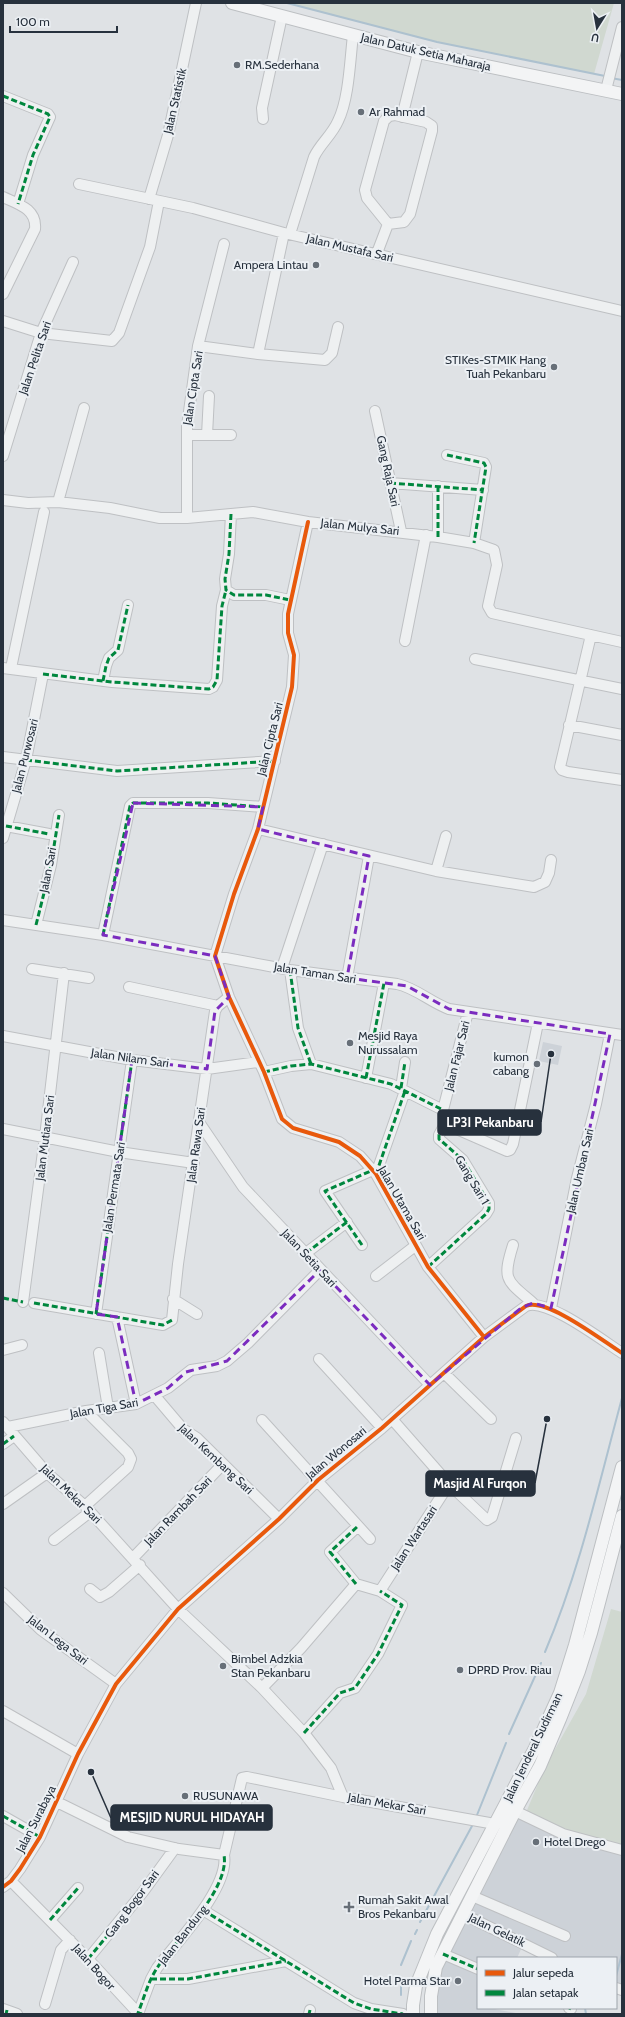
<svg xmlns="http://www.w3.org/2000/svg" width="625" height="2017" font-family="Cabin,sans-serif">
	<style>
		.built { fill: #cdd2d8 }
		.green { fill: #d0d8d0 }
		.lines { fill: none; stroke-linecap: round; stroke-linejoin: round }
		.stream { stroke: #adc1cf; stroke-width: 2 }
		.minor-casing { stroke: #bec0c3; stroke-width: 12 }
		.major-casing { stroke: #bcbfc2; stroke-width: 14 }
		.minor { stroke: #eef0f1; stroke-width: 10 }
		.major { stroke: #f3f4f5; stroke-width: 12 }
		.quiet { stroke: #00873e; stroke-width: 3; stroke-dasharray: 6 3; stroke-linecap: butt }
		.cycleway-casing { stroke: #ecf0f4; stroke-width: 6 }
		.cycleway { stroke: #e8590c; stroke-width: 4 }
		.marked { fill: none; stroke: #7b2cbf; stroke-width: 3; stroke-dasharray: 8 5; stroke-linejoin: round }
		.poi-dot { fill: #676f78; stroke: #ecf0f4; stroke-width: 1.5 }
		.labels { text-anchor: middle; stroke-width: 4; stroke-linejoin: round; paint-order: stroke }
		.street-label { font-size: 12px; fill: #27313d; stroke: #ecf0f4 }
		.poi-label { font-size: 12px; fill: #27313d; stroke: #ecf0f4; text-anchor: start }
		.leader { fill: none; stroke: #27313d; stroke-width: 1.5 }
		.callout-dot { fill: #27313d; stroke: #ecf0f4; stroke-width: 1.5 }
		.callout { fill: #27313d; stroke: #27313d; stroke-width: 1.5 }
		.callout-label { font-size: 13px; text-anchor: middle; font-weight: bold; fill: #fff }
	</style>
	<rect width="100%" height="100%" fill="#dfe2e5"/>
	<path class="built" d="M543,1042L562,1046L558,1065L539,1061Z
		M522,1814L622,1847V1991L616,1988V1958H548L522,1947L517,1958H478V2008H489L521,2014H436L439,1971L511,1826Z"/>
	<path class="green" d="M286,3H614L594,74L437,42Z
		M611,1609L622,1612V1846L581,1838L525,1815L545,1767L586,1694Z"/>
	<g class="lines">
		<path class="stream" d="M287,3L437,42L605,76
			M611,78L622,80
			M545,1652C580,1570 599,1483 622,1398
			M509,1734L541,1663
			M477,1815L506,1743
			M420,1922L472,1826
			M415,1934L417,1930
			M401,1965L411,1941
			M616,1976L622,1954
			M401,1995V1985
			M585,2008L586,2014"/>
		<defs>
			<path id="minor" d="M606,90L622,27
				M3,96L48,114L50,117L33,155L18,204
				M395,115L426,122L432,126V131L410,214L404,222L388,224L367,198L365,190L384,121L389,116Z
				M402,117L418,52
				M263,119L262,108L282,16
				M79,184L193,208L284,233L622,311
				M3,197C18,204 37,209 35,229L3,294
				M149,199L168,135L196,3
				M290,234L314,157C320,144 332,135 338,121C349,99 350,60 353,35
				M377,253L388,224
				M3,321L41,333L112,341L119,333L150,247L159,201
				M198,346L224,244
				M258,354L325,360L332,353L338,327
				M375,411L401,531
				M187,435H231
				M207,435L209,396
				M447,455L484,463L486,467L474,543
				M3,456L41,333L73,262
				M390,483L483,490
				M3,500L28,503L58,502L110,508L160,518H187L253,512L308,522L438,537L474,543L494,550L497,565L488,606L492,613L622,642
				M58,502L84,408
				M231,514L229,554L225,579L226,590L234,595H266L290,600
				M187,518V426L198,346L258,354L284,233
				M308,522L288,614V633L294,655L292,687L258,829L234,894L215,956L229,997L264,1072L282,1119L293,1128L339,1142L360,1156L376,1174L428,1267L484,1337
				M438,537V486
				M591,635L560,767L562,770L568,772L622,780
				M405,641L426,535
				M475,659L622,689
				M3,668L112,682L209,689L213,687L217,680L222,606L226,590
				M11,668L44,512
				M103,681L106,666L109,658L118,650L128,605
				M569,725L622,735
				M3,757L117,771L275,761
				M6,826L49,834
				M258,829L436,871L534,887L545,882L549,873L551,860
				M3,838L26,760L43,674
				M436,871L446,836
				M3,920L103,935L290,970L397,984C416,988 430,1002 449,1009L622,1035
				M36,925L51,865L59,815
				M103,935L130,806L133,803H208L263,807
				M282,968L323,844
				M32,969L89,978
				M290,970L298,1028L311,1064
				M347,978L369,856
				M129,987L218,1006
				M3,1036L132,1060L207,1069L258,1062
				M264,1072L291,1066L311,1064L391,1084L443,1110
				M366,1078L384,983
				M401,1088L405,1062
				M444,1114L443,1110L468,1012
				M199,1122L243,1187L430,1385
				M445,1124L507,1151L510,1150L513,1144L538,1023
				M3,1129L119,1152L194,1163
				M376,1174L405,1091
				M362,1245L325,1191L373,1170
				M513,1245C502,1280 506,1280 533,1303
				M306,1253L347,1222
				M428,1267L486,1214L489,1209V1203L463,1160L439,1139V1135L445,1124
				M376,1276L415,1246
				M173,1299L197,1314
				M23,1302L45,1137L64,973
				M34,1303L163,1325L172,1320L178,1264L215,1011L218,1006L229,997
				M551,1308L577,1178L596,1104L610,1034
				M96,1314L132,1060
				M117,1317L136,1404
				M3,1350L22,1345
				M99,1353L108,1408
				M319,1359L382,1428
				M444,1373L491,1419
				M155,1396L183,1429L197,1438L279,1519
				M392,1419L449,1484L487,1520L492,1517L516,1438
				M262,1420L370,1539
				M3,1422L47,1473L85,1506L178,1609L262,1688L304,1733L331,1768L343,1797
				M8,1427L86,1411L136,1404L168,1388L191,1370L217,1366L227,1361L248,1343L320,1270
				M3,1444L14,1436
				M3,1504L47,1473
				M85,1506L128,1467L131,1459L128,1453L86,1411
				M54,1540L90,1512
				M133,1558L223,1464
				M356,1584L330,1552L358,1526
				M90,1589L100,1597L109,1592L140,1565
				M380,1591L449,1484
				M3,1593L41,1630L116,1684
				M262,1688L301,1648L356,1584L380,1591L402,1605L378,1654L355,1688L340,1693L304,1733
				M3,1711L78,1754
				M57,1802L128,1837L179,1849L224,1855
				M515,1811L563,1834L622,1850
				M3,1816L40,1837
				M11,1881L88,1959L138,2013
				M3,1887L11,1881L20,1869L40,1837L78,1754L116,1684L178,1609L279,1519L318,1480L382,1428L484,1337L526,1306C546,1297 603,1341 622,1353
				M472,1896L565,1936
				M203,1910L354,2003L371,2009L403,2014
				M463,1914L552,1958
				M50,1920L78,1888
				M443,1954L478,1969
				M88,1959L143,1892L175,1848
				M151,1979H188L286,1961
				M616,1988L622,1990
				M45,2004L61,1950L70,1940
				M569,2008L571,2009
				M3,2009L17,2014
				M138,2014L151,1979L157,1968C177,1942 230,1887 224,1855L242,1778L247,1777L343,1797L495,1824
				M309,2014L310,2010"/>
			<path id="major" d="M232,3L418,52L622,94
				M413,2014V2005L416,1986L437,1934L535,1748L560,1693L575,1645L622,1467
				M431,2014V1996L436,1967L515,1811L540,1766L560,1719L579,1671L591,1633L622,1516"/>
		</defs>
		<use href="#minor" class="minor-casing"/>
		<use href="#major" class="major-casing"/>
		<use href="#minor" class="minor"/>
		<use href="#major" class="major"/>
		<path class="quiet" d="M3,96L48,114L50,117L33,155L18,204
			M447,455L484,463L486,467L474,543
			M390,483L483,490
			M231,514L229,554L225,579L226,590L234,595H266L290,600
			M438,537V486
			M43,674L112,682L209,689L213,687L217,680L222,606L226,590
			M103,681L106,666L109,658L118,650L128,605
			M26,760L117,771L275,761
			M6,826L49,834
			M36,925L51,865L59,815
			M103,935L130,806L133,803H208L263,807
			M290,970L298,1028L311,1064
			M264,1072L291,1066L311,1064L391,1084L443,1110
			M366,1078L384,983
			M401,1088L405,1062
			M376,1174L405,1091
			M362,1245L325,1191L373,1170
			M306,1253L347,1222
			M428,1267L486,1214L489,1209V1203L463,1160L439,1139V1135L445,1124
			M3,1298L23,1302
			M34,1303L163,1325L172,1320
			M96,1314L132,1060
			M3,1444L14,1436
			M356,1584L330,1552L358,1526
			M304,1733L340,1693L355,1688L378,1654L402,1605L380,1591
			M3,1816L40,1837
			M203,1910L354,2003L371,2009L403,2014
			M50,1920L78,1888
			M443,1954L478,1969
			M88,1959L117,1924
			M151,1979H188L286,1961
			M569,2008L571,2009
			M6,2014L7,2010
			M142,2014L138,2013C144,1998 148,1982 157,1968C176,1940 230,1889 224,1855
			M309,2014L310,2010"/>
		<defs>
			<path id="cycleway" d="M308,522L288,614V633L294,655L292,687L258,829L234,894L215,956L229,997L264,1072L282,1119L293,1128L339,1142L360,1156L376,1174L428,1267L484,1337
				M3,1887L11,1881L20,1869L40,1837L78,1754L116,1684L178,1609L279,1519L318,1480L382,1428L484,1337L526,1306C546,1297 603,1341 622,1353"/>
		</defs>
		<use href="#cycleway" class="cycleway-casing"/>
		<use href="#cycleway" class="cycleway"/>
	</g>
	<path class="marked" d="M133,803L263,807L258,829L369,856L347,978L407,986L449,1009L610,1034L551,1308L533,1303L521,1308L430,1385L320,1270L227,1361L186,1372L168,1388L136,1404L117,1317L96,1314L132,1060L207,1069L215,1011L229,997L215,956L103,935Z"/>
	<g class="poi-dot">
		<circle cx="237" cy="65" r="4"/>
		<circle cx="361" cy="112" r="4"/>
		<circle cx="316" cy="265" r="4"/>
		<circle cx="554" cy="367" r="4"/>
		<circle cx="350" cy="1043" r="4"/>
		<circle cx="537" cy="1064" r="4"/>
		<circle cx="223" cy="1666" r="4"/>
		<circle cx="460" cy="1670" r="4"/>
		<circle cx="185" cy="1796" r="4"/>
		<circle cx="536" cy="1842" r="4"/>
		<path d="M347 1901h4v4h4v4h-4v4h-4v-4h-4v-4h4z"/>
		<circle cx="458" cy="1981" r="4"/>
	</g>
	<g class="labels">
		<g class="street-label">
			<text transform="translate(426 52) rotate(13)" y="4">Jalan Datuk Setia Maharaja</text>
			<text transform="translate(175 101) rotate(-77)" y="4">Jalan Statistik</text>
			<text transform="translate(350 248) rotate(13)" y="4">Jalan Mustafa Sari</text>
			<text transform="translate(35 358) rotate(-71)" y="4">Jalan Pelita Sari</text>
			<text transform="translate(193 388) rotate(-81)" y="4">Jalan Cipta Sari</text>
			<text transform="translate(388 471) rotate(78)" y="4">Gang Raja Sari</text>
			<text transform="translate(360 527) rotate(6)" y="4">Jalan Mulya Sari</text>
			<text transform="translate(270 739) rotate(-76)" y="4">Jalan Cipta Sari</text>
			<text transform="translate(25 756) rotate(-76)" y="4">Jalan Purwosari</text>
			<text transform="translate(48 870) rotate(-79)" y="4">Jalan Sari</text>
			<text transform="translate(315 973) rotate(9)" y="4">Jalan Taman Sari</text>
			<text transform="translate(457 1056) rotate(-76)" y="4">Jalan Fajar Sari</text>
			<text transform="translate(130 1058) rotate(8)" y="4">Jalan Nilam Sari</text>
			<text transform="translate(45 1138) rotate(-83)" y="4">Jalan Mutiara Sari</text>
			<text transform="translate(196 1145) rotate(-82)" y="4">Jalan Rawa Sari</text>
			<text transform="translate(580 1171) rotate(-77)" y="4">Jalan Umban Sari</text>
			<text transform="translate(472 1180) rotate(59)" y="4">Gang Sari 1</text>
			<text transform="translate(114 1187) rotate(-81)" y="4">Jalan Permata Sari</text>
			<text transform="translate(402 1203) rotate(60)" y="4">Jalan Utama Sari</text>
			<text transform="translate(309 1258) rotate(47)" y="4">Jalan Setia Sari</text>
			<text transform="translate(104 1408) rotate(-10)" y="4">Jalan Tiga Sari</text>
			<text transform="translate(336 1453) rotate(-40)" y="4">Jalan Wonosari</text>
			<text transform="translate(216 1459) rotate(43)" y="4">Jalan Kembang Sari</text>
			<text transform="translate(71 1494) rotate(44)" y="4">Jalan Mekar Sari</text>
			<text transform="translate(178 1511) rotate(-46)" y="4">Jalan Rambah Sari</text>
			<text transform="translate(414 1538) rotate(-57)" y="4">Jalan Wartasari</text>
			<text transform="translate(58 1640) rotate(38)" y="4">Jalan Lega Sari</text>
			<text transform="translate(533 1747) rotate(-64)" y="4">Jalan Jenderal Sudirman</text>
			<text transform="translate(387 1804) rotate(10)" y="4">Jalan Mekar Sari</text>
			<text transform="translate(36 1819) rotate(-63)" y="4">Jalan Surabaya</text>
			<text transform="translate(132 1904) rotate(-53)" y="4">Gang Bogor Sari</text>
			<text transform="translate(497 1930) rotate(26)" y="4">Jalan Gelatik</text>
			<text transform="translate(183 1935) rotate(-52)" y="4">Jalan Bandung</text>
			<text transform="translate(94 1967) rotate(48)" y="4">Jalan Bogor</text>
		</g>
		<g class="poi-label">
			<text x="245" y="69">RM.Sederhana</text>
			<text x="369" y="116">Ar Rahmad</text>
			<text x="308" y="269" text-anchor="end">Ampera Lintau</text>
			<text x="546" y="364" text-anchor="end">STIKes-STMIK Hang<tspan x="546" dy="14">Tuah Pekanbaru</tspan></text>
			<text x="358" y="1040">Mesjid Raya<tspan x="358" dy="14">Nurussalam</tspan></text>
			<text x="529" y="1061" text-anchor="end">kumon<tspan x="529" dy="14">cabang</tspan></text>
			<text x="231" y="1663">Bimbel Adzkia<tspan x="231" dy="14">Stan Pekanbaru</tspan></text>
			<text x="468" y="1674">DPRD Prov. Riau</text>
			<text x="193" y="1800">RUSUNAWA</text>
			<text x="544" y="1846">Hotel Drego</text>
			<text x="358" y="1904">Rumah Sakit Awal<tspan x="358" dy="14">Bros Pekanbaru</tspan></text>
			<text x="450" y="1985" text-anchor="end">Hotel Parma Star</text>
		</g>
	</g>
	<path class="leader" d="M551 1054L541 1122M547 1419L535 1483M91 1772L111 1818"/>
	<g class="callout-dot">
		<circle cx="551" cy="1054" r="4"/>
		<circle cx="547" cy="1419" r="4"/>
		<circle cx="91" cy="1772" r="4"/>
	</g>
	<g class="callout">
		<rect x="438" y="1110" width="103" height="25" rx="4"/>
		<rect x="426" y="1471" width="109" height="25" rx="4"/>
		<rect x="111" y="1805" width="161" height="25" rx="4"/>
	</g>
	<g class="callout-label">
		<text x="490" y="1127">LP3I Pekanbaru</text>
		<text x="480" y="1488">Masjid Al Furqon</text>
		<text x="192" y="1822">MESJID NURUL HIDAYAH</text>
	</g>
	<rect width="625" height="2017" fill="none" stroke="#27313d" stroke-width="8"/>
	<rect x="477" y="1957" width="140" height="52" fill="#ecf0f4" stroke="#9da4ab"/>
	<rect x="485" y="1970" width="20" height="6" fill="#e8590c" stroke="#9da4ab"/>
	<text x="513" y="1977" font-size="12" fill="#27313d">Jalur sepeda</text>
	<rect x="485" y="1990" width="20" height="6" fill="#00873e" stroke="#9da4ab"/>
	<text x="513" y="1997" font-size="12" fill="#27313d">Jalan setapak</text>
	<g transform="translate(597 28) rotate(191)" stroke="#ecf0f4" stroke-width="3" paint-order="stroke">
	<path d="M0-3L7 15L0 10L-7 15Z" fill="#27313d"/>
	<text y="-6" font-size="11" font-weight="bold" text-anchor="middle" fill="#27313d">U</text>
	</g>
	<path d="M10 26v6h107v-6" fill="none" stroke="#27313d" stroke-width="2"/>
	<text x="16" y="26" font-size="12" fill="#27313d" stroke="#ecf0f4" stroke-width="3" paint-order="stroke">100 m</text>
</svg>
